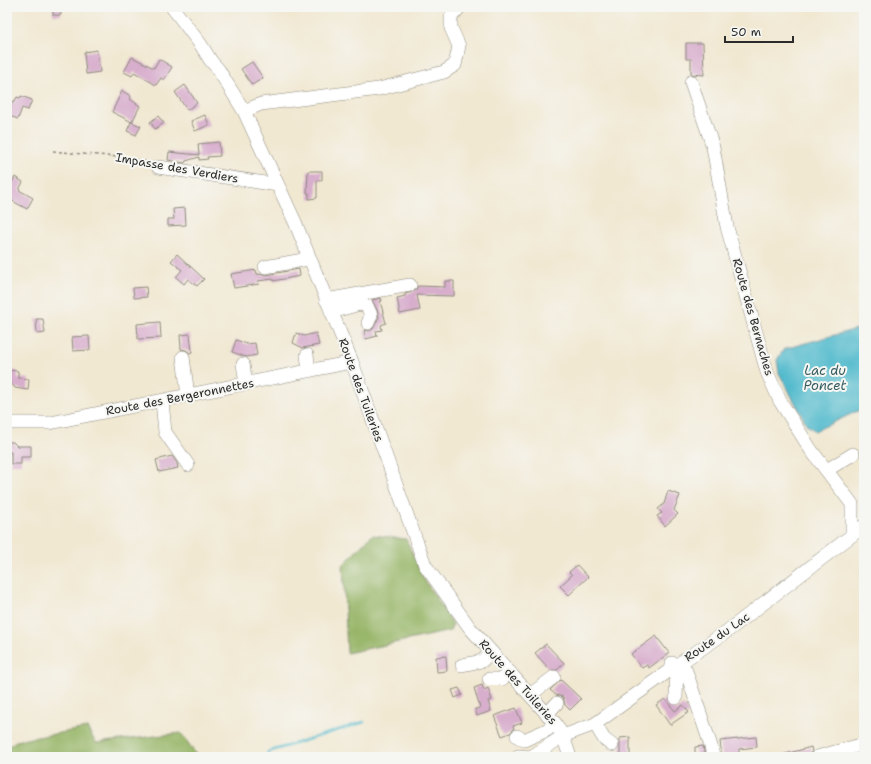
<svg xmlns="http://www.w3.org/2000/svg" width="871" height="764" font-family="'Shantell Sans',sans-serif">
	<style>
		.forest { fill: #97b567; stroke: #617049 }
		.water { fill: #4fb9cc; stroke: #3d727c }
		.lines { fill: none; stroke-linecap: round; stroke-linejoin: round }
		.stream { stroke: #4fb9cc; stroke-width: 2.5 }
		.building { fill: #d8aecd }
		.minor-casing { stroke: #8e8a7e; stroke-width: 14 }
		.path { stroke: #8e8a7e; stroke-width: 1.5; stroke-dasharray: 3 3; stroke-linecap: butt }
		.minor { stroke: #fff; stroke-width: 13 }
		.labels { text-anchor: middle; stroke-width: 4; stroke-linejoin: round; paint-order: stroke }
		.street-label { font-size: 12px; fill: #2b2b2b; stroke: #f6f6f2 }
		.water-label { font-size: 13px; font-style: italic; fill: #385d63; stroke: #f6f6f2 }
	</style>
	<rect width="100%" height="100%" fill="#f6f6f2"/>
	<filter id="ink" filterUnits="userSpaceOnUse"><feTurbulence type="fractalNoise" baseFrequency=".025" numOctaves="2"/><feDisplacementMap in="SourceGraphic" scale="8" xChannelSelector="R" yChannelSelector="G"/><feConvolveMatrix kernelMatrix="1 2 1 2 8 2 1 2 1" color-interpolation-filters="sRGB"/></filter>
	<filter id="wash" filterUnits="userSpaceOnUse"><feTurbulence type="fractalNoise" baseFrequency=".012" numOctaves="4" result="noise"/><feDisplacementMap in="SourceGraphic" scale="16" xChannelSelector="R" yChannelSelector="G"/><feGaussianBlur stdDeviation="0.9" result="paint"/><feColorMatrix in="noise" values="0 0 0 0 0 0 0 0 0 0 0 0 0 0 0 0 0 1.4 0 .05"/><feComposite in="paint" operator="in"/></filter>
	<g filter="url(#wash)">
		<rect width="100%" height="100%" fill="#f1e8d2"/>
		<path class="forest" d="M372,535L406,539L422,576L453,624L450,631L347,653L343,565Z
			M87,728L96,743L181,733L198,757H7V747L16,741Z"/>
		<path class="water" d="M864,327V408L815,431L807,425L779,373L777,360L784,349Z"/>
		<g class="lines">
			<path class="stream" d="M267,757L268,752L364,722"/>
		</g>
		<g id="blocks">
			<path class="building" d="M53,7H61V15H53Z
				M686,43H703L704,75L691,74V59H686Z
				M97,50L100,72L86,74L84,52Z
				M132,57L154,68L159,59L172,67L164,80L161,78L156,85L134,72L132,76L124,72Z
				M252,62L263,78L252,85L241,69Z
				M185,85L197,103L187,110L175,92Z
				M122,91L131,96L130,99L140,106L132,122L112,112Z
				M21,96L32,100L28,110L22,108L18,119L7,115L9,106L11,107L13,101H15L17,97L20,98Z
				M205,115L209,125L195,131L191,121Z
				M158,116L164,123L155,129L150,122Z
				M131,122L141,126L136,135L127,131Z
				M219,142L220,156L207,157L208,159L199,160V157L186,161L185,163L168,160L169,152L199,155L198,144Z
				M308,171H322V180H317V198L309,199V193H307Z
				M15,177L23,182L19,190L33,198L27,209L7,198V192Z
				M185,208L186,225L168,226V219H174L173,209Z
				M177,254L204,279L197,286L188,279L184,284L176,277L182,270L171,261Z
				M299,269L300,276L273,281V279L258,281L259,284L234,288L231,274L256,270L257,274L266,275Z
				M445,281H454V296L417,295L420,310L400,314L397,298L405,296V294L415,291L418,286L445,287Z
				M146,287L147,297L134,298L133,288Z
				M381,298L382,301H380L386,323L381,325L382,330L376,331L377,336L366,339L364,330L369,331L373,329L379,317L378,312L372,300Z
				M36,319H43L45,333L37,334Z
				M160,322L161,338L138,339L137,324Z
				M296,333L304,336L316,333L319,345L303,348L293,343Z
				M190,334L192,352L190,353L186,350L181,349L180,335Z
				M89,336L90,350L73,351L72,337Z
				M236,340L247,344L255,343L257,355L246,357L232,352Z
				M7,370L18,371V378L29,379L28,390L15,388L7,378Z
				M7,442H13L17,446H31V457H21V464H11V452H7Z
				M172,456L177,463L178,468L159,472L156,460Z
				M668,491L680,495L674,510L678,514L665,526L657,516L662,513L658,509L664,504Z
				M577,565L588,577L569,595L560,586L572,575L569,572Z
				M656,636L669,653L649,668L647,665L642,668L631,654Z
				M546,644L564,663L557,670H550L535,653Z
				M446,656L447,671L437,672L436,657Z
				M561,680L581,699L570,710L565,705L563,697L556,695L550,690Z
				M482,685L484,690L488,688L492,700L488,701L491,711L477,716L475,709L480,708L474,688Z
				M459,688L462,695L455,698L452,690Z
				M665,699L675,711L683,705L689,712L670,725L656,705Z
				M516,708L522,723L513,726L514,729L510,733L502,736L494,716Z
				M630,737V757H620V738Z
				M756,737L757,747L739,749V757H722L720,741Z
				M703,746L705,757H695V747Z
				M811,747L812,751L809,756L804,757H782V755Z"/>
		</g>
	</g>
	<g filter="url(#ink)">
		<use href="#blocks" fill-opacity="0" stroke="#8e8a7e" stroke-width="1"/>
		<g class="lines">
			<defs>
				<path id="minor" d="M172,7L201,45L211,61L218,69L244,111L295,222L352,362L425,565L470,628L555,723L563,736L570,757
					M691,82L713,147L727,227L767,372L780,401L811,450L852,504V534
					M244,111L261,104L379,89L444,72L455,65L459,46L451,28V17L460,7
					M158,167L278,185
					M265,267L303,260L308,253
					M326,300L410,285
					M331,312L360,304L367,306L371,315L368,323
					M307,355L309,371
					M183,357L188,396
					M243,364L246,384
					M162,401L165,432L188,465
					M7,423H50L352,362
					M827,470L853,454
					M681,662L686,671L711,746L713,757
					M672,663L677,665L676,698
					M462,665L482,661L491,652
					M489,679H502L510,672
					M530,695L554,677
					M547,714L557,703
					M595,724L604,739L612,745
					M517,736L524,740L547,730L555,723
					M518,756L531,757L563,736L595,724L677,665L726,632L864,526
					M817,757L864,744"/>
			</defs>
			<use href="#minor" class="minor-casing"/>
			<path class="path" d="M53,151C85,155 117,155 149,162"/>
			<use href="#minor" class="minor"/>
		</g>
	</g>
	<g class="labels">
		<g class="street-label">
			<text transform="translate(177 168) rotate(10)" y="4">Impasse des Verdiers</text>
			<text transform="translate(753 317) rotate(74)" y="4">Route des Bernaches</text>
			<text transform="translate(361 390) rotate(70)" y="4">Route des Tuileries</text>
			<text transform="translate(180 397) rotate(-11)" y="4">Route des Bergeronnettes</text>
			<text transform="translate(717 637) rotate(-35)" y="4">Route du Lac</text>
			<text transform="translate(518 682) rotate(48)" y="4">Route des Tuileries</text>
		</g>
		<g class="water-label">
			<text x="825" y="375">Lac du<tspan x="825" dy="15">Poncet</tspan></text>
		</g>
	</g>
	<rect width="871" height="764" fill="none" stroke="#f6f6f2" stroke-width="24"/>
	<path d="M725 36v6h68v-6" fill="none" stroke="#2b2b2b" stroke-width="2"/>
	<text x="731" y="36" font-size="12" fill="#2b2b2b" stroke="#f6f6f2" stroke-width="3" paint-order="stroke">50 m</text>
</svg>
